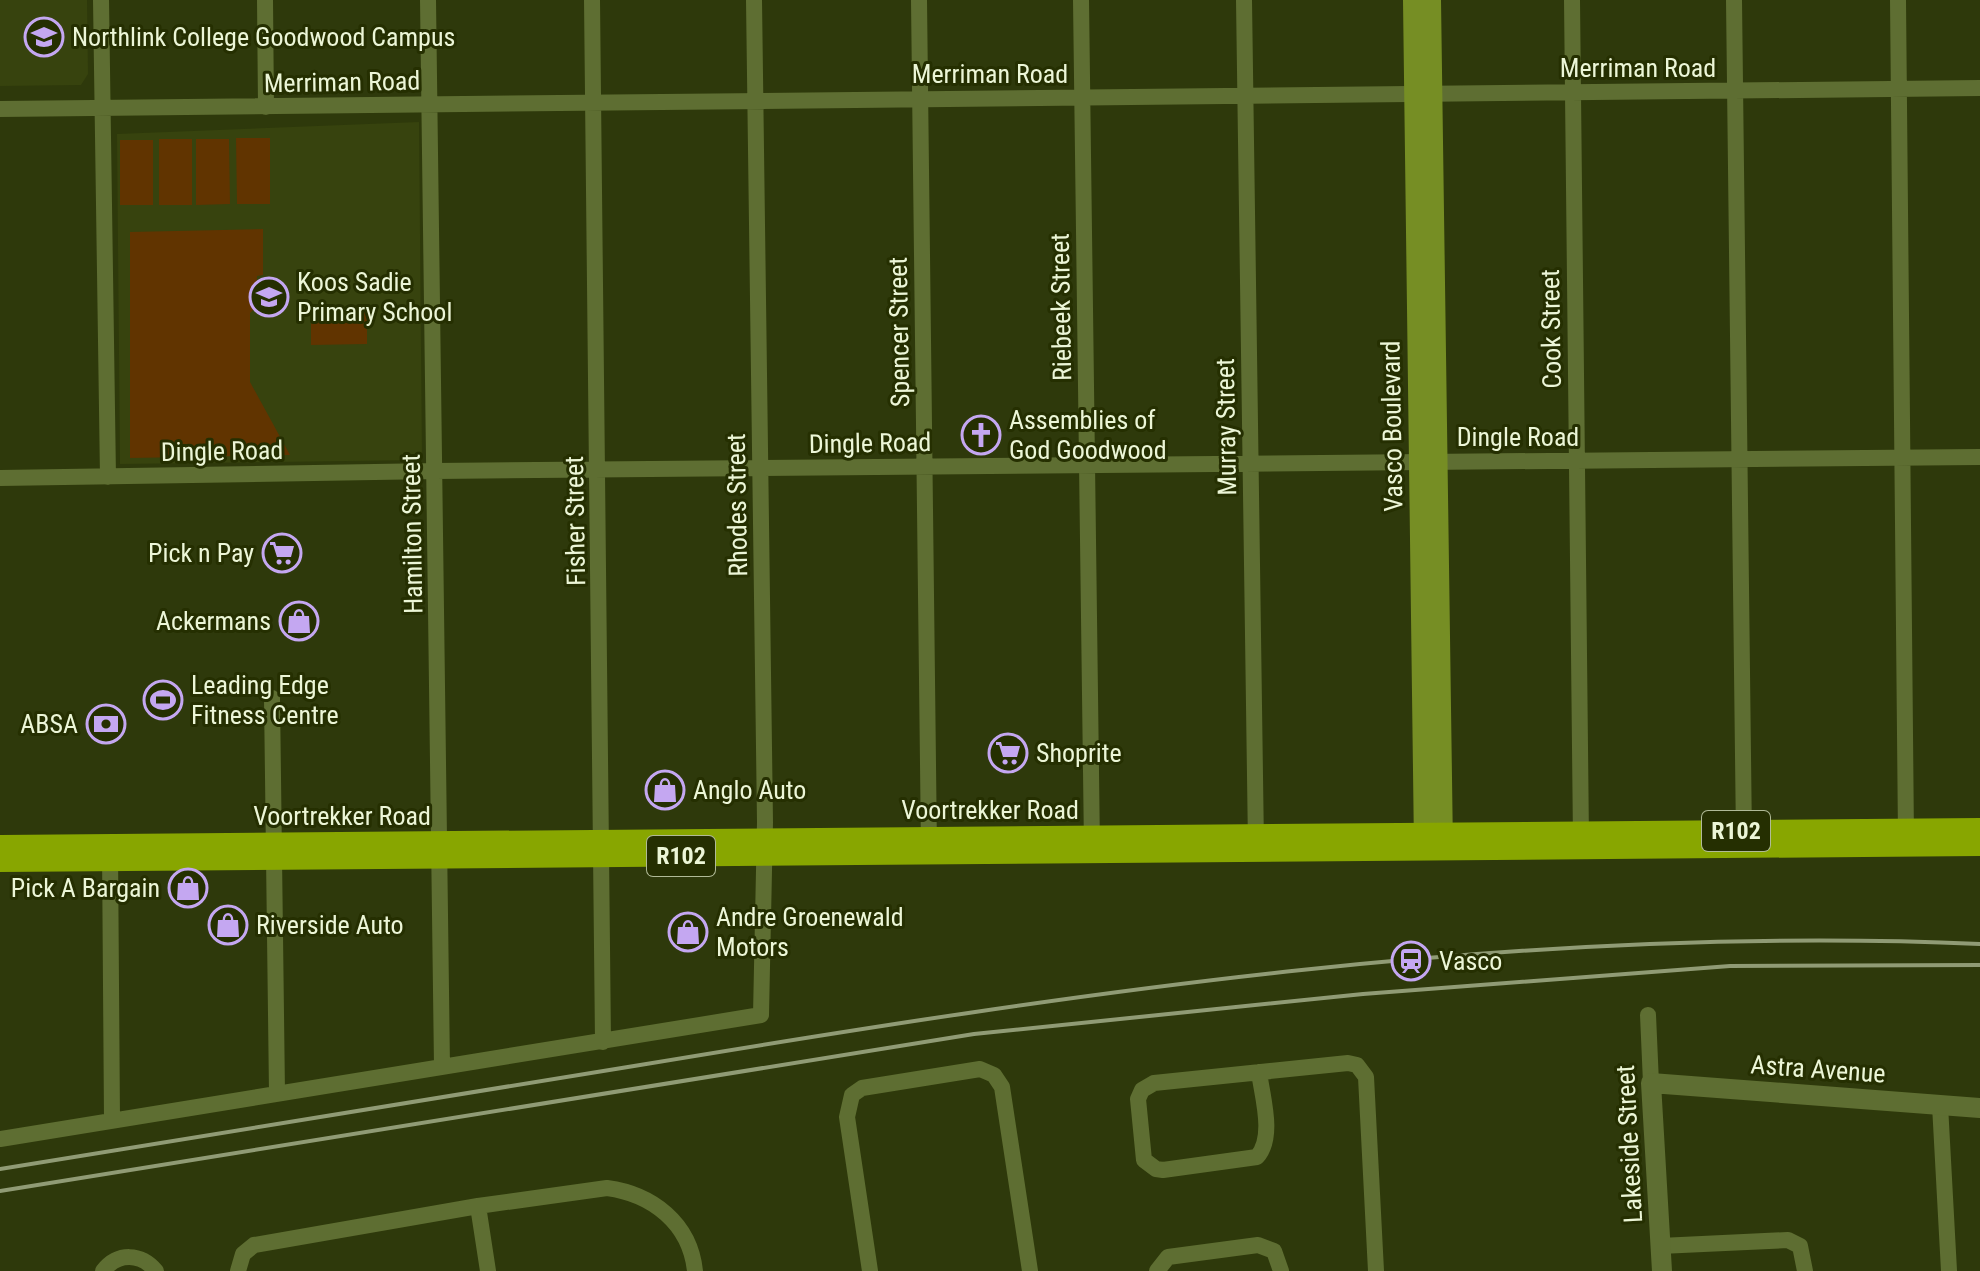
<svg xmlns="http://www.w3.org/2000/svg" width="1980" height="1271" font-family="'Roboto Condensed',sans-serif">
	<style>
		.built { fill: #37430e }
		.garden { fill: #613400 }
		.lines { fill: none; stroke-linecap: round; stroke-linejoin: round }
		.minor { stroke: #5e6e32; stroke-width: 16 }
		.tertiary { stroke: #5e6e32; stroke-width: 20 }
		.secondary { stroke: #768e24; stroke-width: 20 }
		.primary { stroke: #88a600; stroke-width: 20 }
		.rail { stroke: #909b75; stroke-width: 4 }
		.labels { text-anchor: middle; stroke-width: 6; stroke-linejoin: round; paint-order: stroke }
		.shield { fill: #252f01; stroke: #b0ba97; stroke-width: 2 }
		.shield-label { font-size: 24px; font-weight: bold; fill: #ecf6d7 }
		.poi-label { font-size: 26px; fill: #ecf6d7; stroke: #252f01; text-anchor: start }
		.street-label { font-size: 26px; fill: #ecf6d7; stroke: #252f01 }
	</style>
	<rect width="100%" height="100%" fill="#2e390b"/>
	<path class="built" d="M0,0H87L88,74L81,85L0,86Z
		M419,122L422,460L120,464L117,134Z"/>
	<path class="garden" d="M236,138H270V204H237Z
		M159,139H192V205H159Z
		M196,139H229L230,204L196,205Z
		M120,140H153V205H120Z
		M263,229V275L257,276L256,307L250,313V382L290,455L130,458V232Z
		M367,311V344L311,345V312Z"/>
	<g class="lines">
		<path class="minor" d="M101,0L108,477
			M265,0L266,107
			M428,0L442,1067
			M592,0L603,1042
			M919,0L929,849
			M1081,0L1092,848
			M1244,0L1256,846
			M1572,0L1581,840
			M1734,0L1744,839
			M1898,0L1906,838
			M0,109L1980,88
			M0,478L435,471L1980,457
			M272,698L277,1093
			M110,849L112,1120
			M1648,1015L1651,1083
			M1259,1072C1262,1096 1275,1137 1257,1157L1163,1170L1156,1169L1144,1160L1138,1099L1142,1090L1154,1083L1348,1063L1357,1065L1366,1077L1376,1271
			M1940,1105L1949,1271
			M0,1139L761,1015L765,822L754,0
			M478,1206L488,1271
			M1660,1246L1788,1240L1800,1246L1805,1271
			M103,1271C118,1252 141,1253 156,1271
			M238,1271L243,1254L254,1245L478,1206L607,1188C652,1194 690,1223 695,1271
			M870,1271L847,1117L852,1095L862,1088L980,1069L994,1075L1002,1087L1030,1271
			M1157,1271L1168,1257L1258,1245L1274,1251L1281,1271"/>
		<path class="tertiary" d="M1662,1271L1651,1083L1980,1108"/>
		<path class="secondary" d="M1413,0L1424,847
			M1431,0L1443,848"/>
		<path class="primary" d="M0,845L1980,828
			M0,862L1980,846"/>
		<path class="rail" d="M0,1169C211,1134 423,1101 634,1066C1079,992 1527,924 1980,944
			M0,1191L974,1034L1363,994L1730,966L1980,965"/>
	</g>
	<defs>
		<symbol id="university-ring" viewBox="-11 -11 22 22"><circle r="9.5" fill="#252f01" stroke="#c4a7f1" stroke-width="1.5"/><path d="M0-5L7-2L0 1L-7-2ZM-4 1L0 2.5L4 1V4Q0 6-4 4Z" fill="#c4a7f1"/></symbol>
		<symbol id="school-ring" viewBox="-11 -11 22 22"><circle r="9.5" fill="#252f01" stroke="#c4a7f1" stroke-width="1.5"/><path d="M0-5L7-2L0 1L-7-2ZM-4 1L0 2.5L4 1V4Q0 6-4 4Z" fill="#c4a7f1"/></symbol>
		<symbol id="church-ring" viewBox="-11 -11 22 22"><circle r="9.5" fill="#252f01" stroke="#c4a7f1" stroke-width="1.5"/><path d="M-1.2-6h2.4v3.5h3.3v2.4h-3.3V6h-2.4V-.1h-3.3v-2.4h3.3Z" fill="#c4a7f1"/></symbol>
		<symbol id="supermarket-ring" viewBox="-11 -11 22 22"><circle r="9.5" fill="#252f01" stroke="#c4a7f1" stroke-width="1.5"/><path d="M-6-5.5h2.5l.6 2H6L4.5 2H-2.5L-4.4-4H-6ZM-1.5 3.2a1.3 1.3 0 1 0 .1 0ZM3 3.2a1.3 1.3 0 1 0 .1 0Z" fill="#c4a7f1"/></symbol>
		<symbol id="shop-ring" viewBox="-11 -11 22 22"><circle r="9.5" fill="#252f01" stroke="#c4a7f1" stroke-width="1.5"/><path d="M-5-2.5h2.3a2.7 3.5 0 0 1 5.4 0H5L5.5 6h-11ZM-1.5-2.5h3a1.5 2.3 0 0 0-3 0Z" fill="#c4a7f1"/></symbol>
		<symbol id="stadium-ring" viewBox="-11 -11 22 22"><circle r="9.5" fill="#252f01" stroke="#c4a7f1" stroke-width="1.5"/><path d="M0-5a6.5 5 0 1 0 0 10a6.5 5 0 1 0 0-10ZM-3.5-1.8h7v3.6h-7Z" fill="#c4a7f1"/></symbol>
		<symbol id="bank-ring" viewBox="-11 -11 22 22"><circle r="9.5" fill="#252f01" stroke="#c4a7f1" stroke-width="1.5"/><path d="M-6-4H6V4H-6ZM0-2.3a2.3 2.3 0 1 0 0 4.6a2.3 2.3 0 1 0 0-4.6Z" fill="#c4a7f1"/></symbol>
		<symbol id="station-ring" viewBox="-11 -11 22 22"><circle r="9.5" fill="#252f01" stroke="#c4a7f1" stroke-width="1.5"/><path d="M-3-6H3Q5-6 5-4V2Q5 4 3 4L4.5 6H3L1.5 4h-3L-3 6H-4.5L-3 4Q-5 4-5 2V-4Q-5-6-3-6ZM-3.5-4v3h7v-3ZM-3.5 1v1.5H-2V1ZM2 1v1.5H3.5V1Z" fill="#c4a7f1"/></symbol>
	</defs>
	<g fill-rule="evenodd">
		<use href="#university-ring" x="22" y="15" width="44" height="44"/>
		<use href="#school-ring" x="247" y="275" width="44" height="44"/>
		<use href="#church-ring" x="959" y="413" width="44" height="44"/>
		<use href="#supermarket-ring" x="260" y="531" width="44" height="44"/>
		<use href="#shop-ring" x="277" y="599" width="44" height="44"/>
		<use href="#stadium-ring" x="141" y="678" width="44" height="44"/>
		<use href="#bank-ring" x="84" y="702" width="44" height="44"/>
		<use href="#supermarket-ring" x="986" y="731" width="44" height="44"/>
		<use href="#shop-ring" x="643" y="768" width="44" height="44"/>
		<use href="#shop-ring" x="166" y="866" width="44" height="44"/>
		<use href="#shop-ring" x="206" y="903" width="44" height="44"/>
		<use href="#shop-ring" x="666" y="910" width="44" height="44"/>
		<use href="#station-ring" x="1389" y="939" width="44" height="44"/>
	</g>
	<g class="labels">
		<g class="shield">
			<rect x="1702" y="811" width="68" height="40" rx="6"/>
			<rect x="647" y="836" width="68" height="40" rx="6"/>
		</g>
		<g class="shield-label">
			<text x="1736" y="839">R102</text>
			<text x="681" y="864">R102</text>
		</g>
		<g class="poi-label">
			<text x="72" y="46">Northlink College Goodwood Campus</text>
			<text x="297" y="291">Koos Sadie<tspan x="297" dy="30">Primary School</tspan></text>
			<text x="1009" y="429">Assemblies of<tspan x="1009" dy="30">God Goodwood</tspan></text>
			<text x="254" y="562" text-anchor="end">Pick n Pay</text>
			<text x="271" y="630" text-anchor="end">Ackermans</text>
			<text x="191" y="694">Leading Edge<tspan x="191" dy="30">Fitness Centre</tspan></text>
			<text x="78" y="733" text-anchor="end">ABSA</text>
			<text x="1036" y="762">Shoprite</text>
			<text x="693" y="799">Anglo Auto</text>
			<text x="160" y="897" text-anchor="end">Pick A Bargain</text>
			<text x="716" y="926">Andre Groenewald<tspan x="716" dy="30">Motors</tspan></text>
			<text x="256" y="934">Riverside Auto</text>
			<text x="1439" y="970">Vasco</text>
		</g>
		<g class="street-label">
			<text x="1638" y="77">Merriman Road</text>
			<text x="990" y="83">Merriman Road</text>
			<text transform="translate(342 82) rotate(-1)" y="9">Merriman Road</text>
			<text transform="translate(1061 307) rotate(-91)" y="9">Riebeek Street</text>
			<text transform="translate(1551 329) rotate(-91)" y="9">Cook Street</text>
			<text transform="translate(899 332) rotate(-91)" y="9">Spencer Street</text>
			<text transform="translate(1392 426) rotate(-91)" y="9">Vasco Boulevard</text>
			<text transform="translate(1226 427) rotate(-91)" y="9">Murray Street</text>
			<text x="1518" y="446">Dingle Road</text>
			<text transform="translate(870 443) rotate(-1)" y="9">Dingle Road</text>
			<text transform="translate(222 451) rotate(-1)" y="9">Dingle Road</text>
			<text transform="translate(737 505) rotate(-91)" y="9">Rhodes Street</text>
			<text transform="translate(575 521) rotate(-91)" y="9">Fisher Street</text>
			<text transform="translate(412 534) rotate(-91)" y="9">Hamilton Street</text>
			<text x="990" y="819">Voortrekker Road</text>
			<text x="342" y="825">Voortrekker Road</text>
			<text transform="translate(1818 1069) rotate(4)" y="9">Astra Avenue</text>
			<text transform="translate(1629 1144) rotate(-93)" y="9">Lakeside Street</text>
		</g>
	</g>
</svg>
